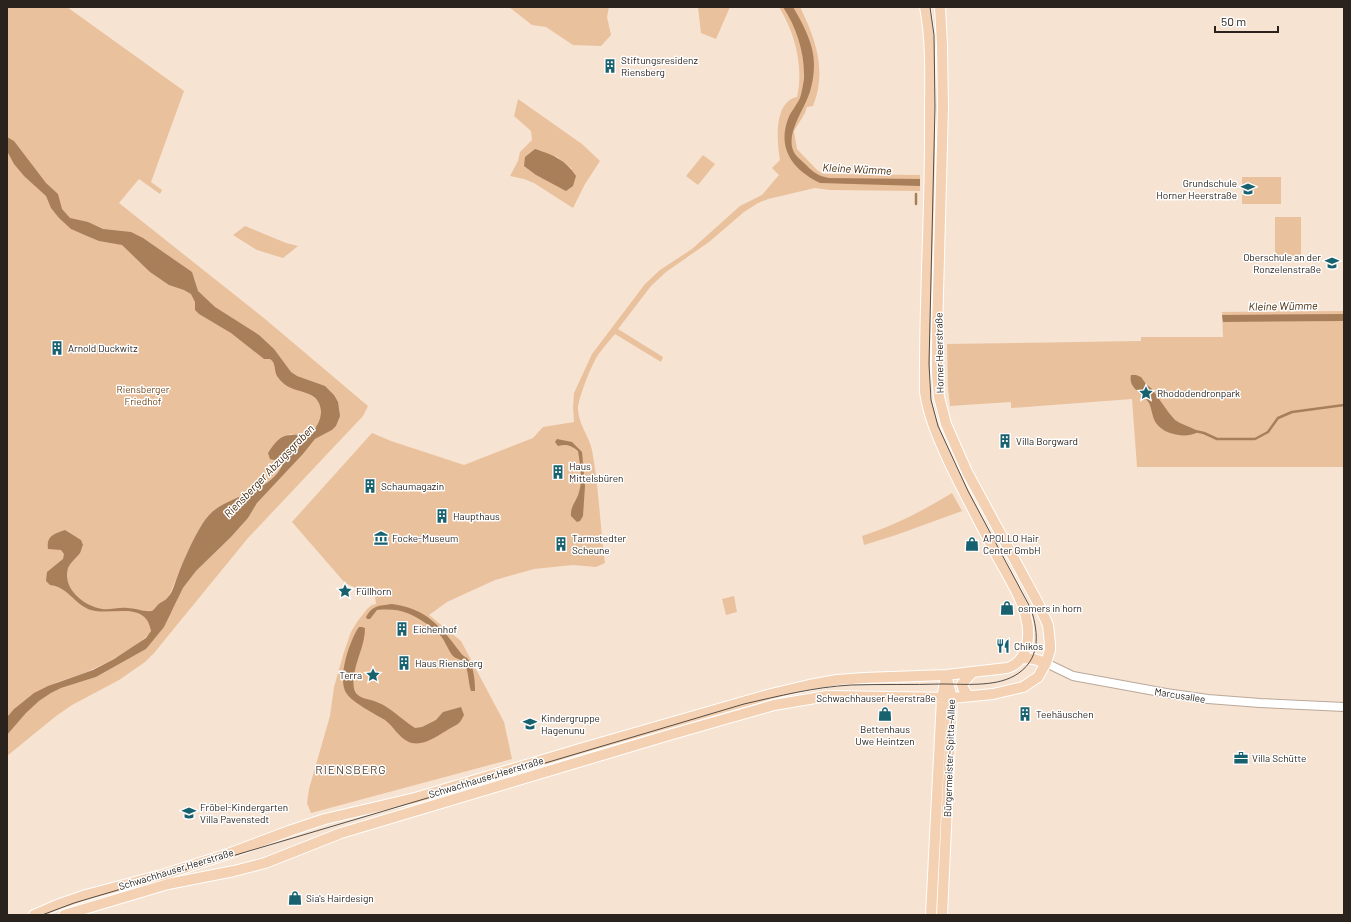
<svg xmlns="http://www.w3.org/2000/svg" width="1351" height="922" font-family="Barlow,sans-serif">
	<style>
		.green { fill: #eac19d; fill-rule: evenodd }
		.water { fill: #a97f5a }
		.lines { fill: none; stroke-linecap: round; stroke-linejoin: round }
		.stream { stroke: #a97f5a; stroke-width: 2.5 }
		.minor-casing { stroke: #baa899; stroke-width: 10 }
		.major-casing { stroke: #fff; stroke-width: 12 }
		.minor { stroke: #fff; stroke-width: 8 }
		.major { stroke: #f4d1b2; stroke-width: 10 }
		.tram { stroke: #564d44; stroke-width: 1 }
		.labels { text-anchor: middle; stroke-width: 3; stroke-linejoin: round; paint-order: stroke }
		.poi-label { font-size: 10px; fill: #2a231d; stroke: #fff; text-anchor: start }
		.street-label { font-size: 10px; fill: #2a231d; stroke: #fff }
		.park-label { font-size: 10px; fill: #6f4519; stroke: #fff }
		.water-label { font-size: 11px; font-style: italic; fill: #432606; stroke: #fff }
		.quarter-label { font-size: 12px; letter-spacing: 1px; fill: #534436; stroke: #fff }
	</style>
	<rect width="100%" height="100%" fill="#f6e3d2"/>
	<path class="green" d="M7,7H67L184,91L151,182L162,190L160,194L139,179L119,203L265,319L368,406L363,416L248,538L154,653L145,662L119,680L72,705L56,716L7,756V735L26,713L39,701L51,693L61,688L96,677L146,649L173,609L183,588L196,571L231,537L248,518L257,503L303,454L315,439L332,430L319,424L312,433L300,436L290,434L274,460L280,459L281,460L283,464C273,485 247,493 227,503C220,507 212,511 207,517C187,545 177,582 161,613C157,621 152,632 145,638C132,649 109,662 93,669C79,676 62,679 48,687C33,694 17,705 7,717Z
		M509,7H609L607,17L611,35L601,46L573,45L546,27L532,25Z
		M698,7H730L716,39L701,33Z
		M779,7H800L801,9C816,40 827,72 813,106L807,107L805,113L794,131L797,149L817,170L823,174L920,175V191L830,190L815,188L768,199L758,203L744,212L709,242L666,272L651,286L618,329L663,357L661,362L615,334C609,341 603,348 598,355C591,366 580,394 578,407C577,422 589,436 592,450C599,488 600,526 605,563L596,567L573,565L534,569L495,580L447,602L429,615L461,641L504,722L512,759L311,813L307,803L309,789L330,716L334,687L344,652L351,632L357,622L367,609L372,605L376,604L375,596L367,593L345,583L292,522L372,433L391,441L464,465L533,438L543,427L574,422L573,408L574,393L592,354L645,284L660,270L692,249L740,206L762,195L779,175L772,168L780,160C777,142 773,102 797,97C804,67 795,33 779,7Z
		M518,99L582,144L600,161L585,184L573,208L534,183L524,179L510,176L518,161L520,152L532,140L531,131L514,116ZM556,156L572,169L542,178L536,175Z
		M703,155L715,164L698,185L686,176Z
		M1242,177H1281V204H1242Z
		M1275,217H1301V257H1275Z
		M245,226L286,243L298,246L283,258L257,250L233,235Z
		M1344,311V467H1137L1132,399L1011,408V402L950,406L948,388L947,344L1141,341V337H1223L1222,312Z
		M952,493L962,511L896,535L864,545L862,536C895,525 923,511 952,493Z
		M734,596L737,612L726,615L722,599Z"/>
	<path class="water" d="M783,7H793C803,24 814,44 814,64C814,75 812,87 808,97C802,113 784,137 795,154C797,157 801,160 804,163C812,171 817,176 829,178L920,179V186L820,183C793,170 777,149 788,119C791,111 797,105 800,98C802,92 803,85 804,79C805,54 797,28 783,7Z
		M7,137L14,141L46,183L58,194L62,209L70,218L88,222L103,229L131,232L143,238L192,272L198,291L215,307L259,335L274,349L291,372L297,376L325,386L334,395L338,402L340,416L336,426L332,430L315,439L303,454L257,503L248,518L231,537L196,571L183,588L164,627L146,649L96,677L61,688L51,693L39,701L26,713L7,735V717L14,709L34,693L48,686L93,670L114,659L146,638L151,631C146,600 112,616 91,610C75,605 67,586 50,585L46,581L47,572L63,559L64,554L61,550L48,549C46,536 54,534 65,530L81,540L83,545C82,547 81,551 80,553C76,558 70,563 68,568C62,589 84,606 102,609C110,610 119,607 127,608C136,608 143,612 152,611C155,609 157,605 160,603C163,601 166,600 168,597C173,592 175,582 178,575C184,559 198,527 209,515C229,494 269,494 283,464L281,460L280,459L274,460L270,459L268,453C284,428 288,438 312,433C317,426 321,420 321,411C319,388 296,395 283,383C281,381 279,379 277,376C274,371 276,362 270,359C268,359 266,359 264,359L231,333L199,314L195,310V302L191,294L184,290L169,285L150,272L122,245L99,241L87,236L71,229L59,218L51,208L46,196L24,176L14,164L7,151Z
		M535,149C553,155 565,159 576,176L573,186L566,191L536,175L524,166L525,157Z
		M1344,314V321L1223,322L1222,315Z
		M1131,375H1136L1141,377L1146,384L1152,389L1169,413L1175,420L1180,423L1194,429L1198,432C1187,439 1164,435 1156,423C1152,417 1152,409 1149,403C1143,393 1128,389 1131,375Z
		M557,439L572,442L582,452L585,486L583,516L580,521L577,522L571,516C570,506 577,501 579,492C583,479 580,464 578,451C571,445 566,444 558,446L555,442Z
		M392,604C425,608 442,627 460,652C462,655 464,656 467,658C474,666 475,680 475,691H471C468,682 469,671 464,663C462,659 455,659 452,655C447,648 445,640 439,634C436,630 431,627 427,624C409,612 399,608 377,610L370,619H367L366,617C373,605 378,606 392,604Z
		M359,627H362L365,628C365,643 358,656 355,670C348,705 366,694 385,706C395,712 404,721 415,728L422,727L436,720L443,712L461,707L464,715C463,717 461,721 459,723C457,725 452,727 449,729C437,736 421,749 407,741C398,736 393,726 385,720C375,714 353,703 347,694C336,681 350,639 359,627Z"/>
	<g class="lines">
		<path class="stream" d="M916,204V194
			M1195,431L1204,433L1217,439H1255L1268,432L1278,418L1292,412L1344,405"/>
		<defs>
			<path id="minor" d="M1046,663L1073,676L1166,693L1208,699L1260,703L1344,707"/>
			<path id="major" d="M1021,658L1034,659L1046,663
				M968,696L963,688L962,684L972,673
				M34,915L57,905L86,895L165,874L228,854L289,831L325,819L415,798L590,746L771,694L809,685L837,680L864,678L946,675L1007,668C1028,662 1031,636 1026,617C1022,598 1007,574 997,556C981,525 965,495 950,464C939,440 929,418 925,392C924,300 931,208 930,116C930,80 932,43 925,7
				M64,915L168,884L234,871L265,863L341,833L669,735L774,705L827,696L952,698L993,694L1023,687L1038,677L1046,663L1050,650V644L1048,625L1038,603L967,472L946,424L939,397L937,374V331L943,107L942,46L940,7
				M931,915L942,698L946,677
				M942,915L952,698L946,675"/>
		</defs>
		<use href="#minor" class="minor-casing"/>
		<use href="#major" class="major-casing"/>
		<use href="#minor" class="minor"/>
		<use href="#major" class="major"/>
		<path class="tram" d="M42,915L74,903L744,704C779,696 815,687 851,685C882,684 912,685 942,684C965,684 994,687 1014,676C1041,661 1039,634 1031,609L968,491L938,426L931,400L929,364L935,107L934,35L930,7"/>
	</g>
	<defs>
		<symbol id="building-bare" viewBox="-9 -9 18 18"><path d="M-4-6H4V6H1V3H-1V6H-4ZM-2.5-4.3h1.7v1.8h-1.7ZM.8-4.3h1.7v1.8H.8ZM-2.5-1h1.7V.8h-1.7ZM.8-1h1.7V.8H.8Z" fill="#186270" stroke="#fff" stroke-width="2.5" paint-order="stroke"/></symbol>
		<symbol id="school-bare" viewBox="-9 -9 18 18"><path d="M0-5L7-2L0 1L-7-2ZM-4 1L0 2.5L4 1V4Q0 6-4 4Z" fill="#186270" stroke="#fff" stroke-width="2.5" paint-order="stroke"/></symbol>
		<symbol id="sight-bare" viewBox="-9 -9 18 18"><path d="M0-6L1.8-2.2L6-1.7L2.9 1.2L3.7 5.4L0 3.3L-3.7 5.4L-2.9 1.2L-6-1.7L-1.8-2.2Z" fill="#186270" stroke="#fff" stroke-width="2.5" paint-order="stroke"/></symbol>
		<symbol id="museum-bare" viewBox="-9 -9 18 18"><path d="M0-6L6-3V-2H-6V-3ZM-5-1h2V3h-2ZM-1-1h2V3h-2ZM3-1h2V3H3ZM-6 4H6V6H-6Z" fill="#186270" stroke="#fff" stroke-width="2.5" paint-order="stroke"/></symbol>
		<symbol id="shop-bare" viewBox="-9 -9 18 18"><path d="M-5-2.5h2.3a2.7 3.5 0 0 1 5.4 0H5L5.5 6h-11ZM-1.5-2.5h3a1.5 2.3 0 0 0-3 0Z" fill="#186270" stroke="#fff" stroke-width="2.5" paint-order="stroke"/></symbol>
		<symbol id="restaurant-bare" viewBox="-9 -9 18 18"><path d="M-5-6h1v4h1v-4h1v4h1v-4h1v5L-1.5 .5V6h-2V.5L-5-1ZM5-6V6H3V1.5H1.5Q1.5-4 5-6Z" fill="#186270" stroke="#fff" stroke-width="2.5" paint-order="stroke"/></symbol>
		<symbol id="office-bare" viewBox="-9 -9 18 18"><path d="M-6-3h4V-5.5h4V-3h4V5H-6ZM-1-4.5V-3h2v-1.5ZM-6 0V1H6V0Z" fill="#186270" stroke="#fff" stroke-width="2.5" paint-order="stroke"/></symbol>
	</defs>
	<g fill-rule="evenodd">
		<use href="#building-bare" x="600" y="56" width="20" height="20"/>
		<use href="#school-bare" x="1238" y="179" width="20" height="20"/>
		<use href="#school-bare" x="1322" y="253" width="20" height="20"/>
		<use href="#building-bare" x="47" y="338" width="20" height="20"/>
		<use href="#sight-bare" x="1136" y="383" width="20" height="20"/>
		<use href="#building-bare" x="995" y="431" width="20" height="20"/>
		<use href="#building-bare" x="548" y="462" width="20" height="20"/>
		<use href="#building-bare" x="360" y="476" width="20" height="20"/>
		<use href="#building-bare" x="432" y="506" width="20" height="20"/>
		<use href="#museum-bare" x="371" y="528" width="20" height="20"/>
		<use href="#building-bare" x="551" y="534" width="20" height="20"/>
		<use href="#shop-bare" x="962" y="534" width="20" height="20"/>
		<use href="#sight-bare" x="335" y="581" width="20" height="20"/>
		<use href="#shop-bare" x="997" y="598" width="20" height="20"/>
		<use href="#building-bare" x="392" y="619" width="20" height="20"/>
		<use href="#restaurant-bare" x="993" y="636" width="20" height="20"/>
		<use href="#building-bare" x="394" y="653" width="20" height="20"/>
		<use href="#sight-bare" x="363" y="665" width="20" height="20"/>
		<use href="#shop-bare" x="875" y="704" width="20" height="20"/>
		<use href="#building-bare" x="1015" y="704" width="20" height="20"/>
		<use href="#school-bare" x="520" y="714" width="20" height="20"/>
		<use href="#office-bare" x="1231" y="748" width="20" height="20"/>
		<use href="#school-bare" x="179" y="803" width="20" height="20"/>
		<use href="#shop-bare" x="285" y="888" width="20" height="20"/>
	</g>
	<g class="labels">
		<g class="poi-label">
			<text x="621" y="64">Stiftungsresidenz<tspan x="621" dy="12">Riensberg</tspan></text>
			<text x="1237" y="187" text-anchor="end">Grundschule<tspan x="1237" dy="12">Horner Heerstraße</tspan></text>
			<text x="1321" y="261" text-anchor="end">Oberschule an der<tspan x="1321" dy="12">Ronzelenstraße</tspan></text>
			<text x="68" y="352">Arnold Duckwitz</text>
			<text x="1157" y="397">Rhododendronpark</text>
			<text x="1016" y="445">Villa Borgward</text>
			<text x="569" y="470">Haus<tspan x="569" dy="12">Mittelsbüren</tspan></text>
			<text x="381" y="490">Schaumagazin</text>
			<text x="453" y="520">Haupthaus</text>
			<text x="392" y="542">Focke-Museum</text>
			<text x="572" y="542">Tarmstedter<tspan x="572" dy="12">Scheune</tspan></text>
			<text x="983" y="542">APOLLO Hair<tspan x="983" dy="12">Center GmbH</tspan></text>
			<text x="356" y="595">Füllhorn</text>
			<text x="1018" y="612">osmers in horn</text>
			<text x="413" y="633">Eichenhof</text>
			<text x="1014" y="650">Chikos</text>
			<text x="415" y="667">Haus Riensberg</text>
			<text x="362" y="679" text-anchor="end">Terra</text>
			<text x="1036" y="718">Teehäuschen</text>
			<text x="541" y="722">Kindergruppe<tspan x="541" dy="12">Hagenunu</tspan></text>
			<text x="885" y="733" text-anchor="middle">Bettenhaus<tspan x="885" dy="12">Uwe Heintzen</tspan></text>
			<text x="1252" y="762">Villa Schütte</text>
			<text x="200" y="811">Fröbel-Kindergarten<tspan x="200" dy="12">Villa Pavenstedt</tspan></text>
			<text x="306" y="902">Sia's Hairdesign</text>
		</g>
		<g class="street-label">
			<text transform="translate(939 353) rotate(-91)" y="4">Horner Heerstraße</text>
			<text transform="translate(1180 695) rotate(9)" y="4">Marcusallee</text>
			<text x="876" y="702">Schwachhauser Heerstraße</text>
			<text transform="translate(949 758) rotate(-88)" y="4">Bürgermeister-Spitta-Allee</text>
			<text transform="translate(486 777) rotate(-17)" y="4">Schwachhauser Heerstraße</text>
			<text transform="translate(176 869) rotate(-17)" y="4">Schwachhauser Heerstraße</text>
		</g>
		<g class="park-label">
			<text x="143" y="393">Riensberger<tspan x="143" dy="12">Friedhof</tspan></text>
		</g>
		<g class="water-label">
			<text transform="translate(857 169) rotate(3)" y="4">Kleine Wümme</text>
			<text transform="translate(1283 306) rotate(-1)" y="4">Kleine Wümme</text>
			<text transform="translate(269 471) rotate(-46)" y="4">Riensberger Abzugsgraben</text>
		</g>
		<g class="quarter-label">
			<text x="351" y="774">RIENSBERG</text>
		</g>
	</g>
	<rect width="1351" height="922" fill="none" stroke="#2a231d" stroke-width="16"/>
	<path d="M1215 26v6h63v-6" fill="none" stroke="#2a231d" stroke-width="2"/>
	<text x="1221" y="26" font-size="12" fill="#2a231d" stroke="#ffffff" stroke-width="3" paint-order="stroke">50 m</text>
</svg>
